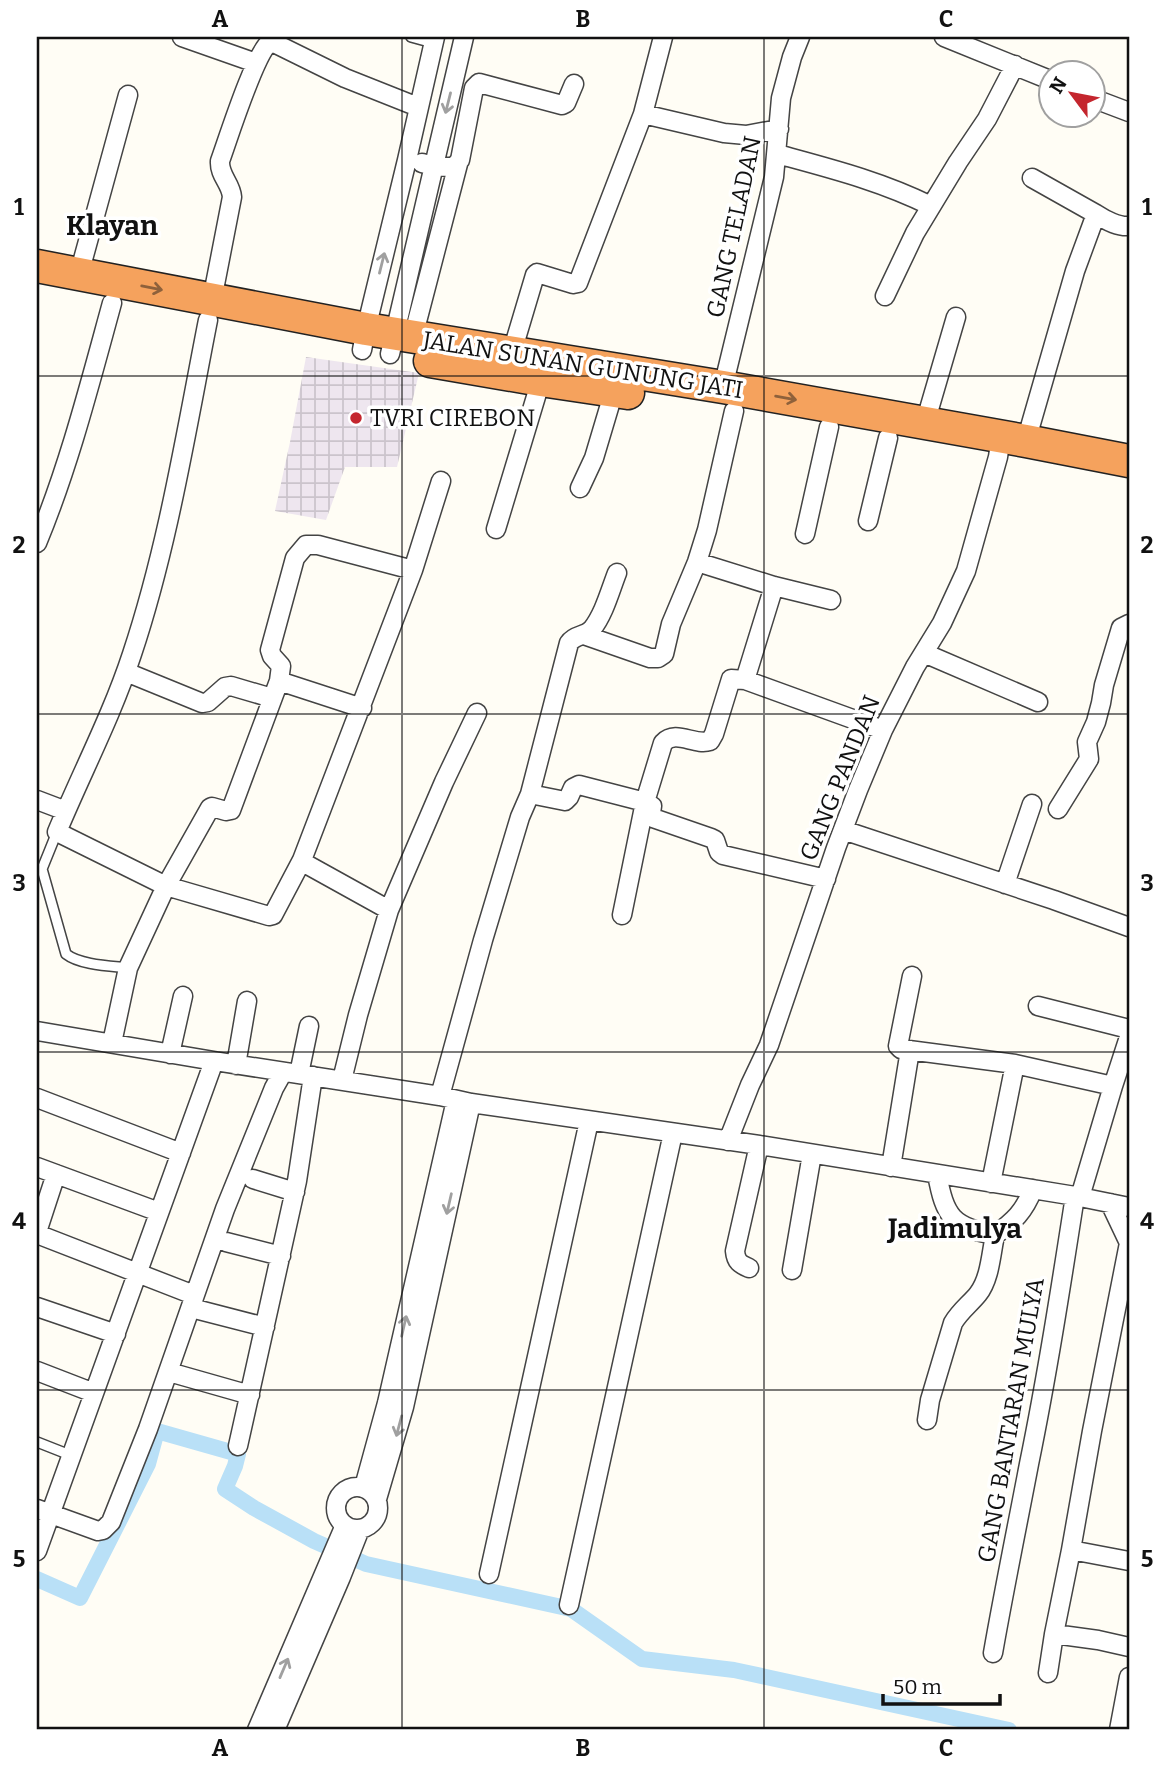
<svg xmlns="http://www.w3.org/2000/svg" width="1166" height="1767" font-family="Bitter,serif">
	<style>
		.industrial { fill: url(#industrial-grid) }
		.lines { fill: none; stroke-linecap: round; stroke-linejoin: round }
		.canal { stroke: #b9e0f7; stroke-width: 16 }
		.lane-casing { stroke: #444; stroke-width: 12 }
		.street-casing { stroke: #444; stroke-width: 21 }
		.highway-casing { stroke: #222; stroke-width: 35 }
		.lane { stroke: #fff; stroke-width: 9 }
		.street { stroke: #fff; stroke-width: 18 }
		.highway { stroke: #f5a25d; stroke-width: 32 }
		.oneway { stroke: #a0a0a0 }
		.oneway2 { stroke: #8e613b }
		.grid { fill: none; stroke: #111; stroke-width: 2; stroke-opacity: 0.55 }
		.poi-dot { fill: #c4262e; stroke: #fff; stroke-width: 2.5 }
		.labels { text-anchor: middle; stroke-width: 7; stroke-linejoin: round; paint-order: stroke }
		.street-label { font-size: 24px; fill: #111; stroke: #fff }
		.poi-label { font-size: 24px; fill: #111; stroke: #fff; text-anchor: start }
		.quarter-label { font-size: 28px; font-weight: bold; fill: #111; stroke: #fff }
		.neatline { fill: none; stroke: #111; stroke-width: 2.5 }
		.grid-label { font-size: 23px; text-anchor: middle; font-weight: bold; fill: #111 }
	</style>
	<defs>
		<pattern id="industrial-grid" width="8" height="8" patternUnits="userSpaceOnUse" patternTransform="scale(1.75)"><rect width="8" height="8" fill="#eee6ef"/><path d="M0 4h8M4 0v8" fill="none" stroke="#cbc4cc"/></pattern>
	</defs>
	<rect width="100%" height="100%" fill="#fffdf5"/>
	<path class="industrial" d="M306,357L419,373L397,467H345L326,520L275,511L290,442Z"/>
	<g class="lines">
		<path class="canal" d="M37,1579L80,1598L148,1464L157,1431L238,1454L235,1466L225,1489L254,1508L314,1541L366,1564L571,1609L642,1659L734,1670L1009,1730"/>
		<defs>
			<path id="lane" d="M411,37L433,43
				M57,832L42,869L66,954C80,965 110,966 128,968
				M37,1442L70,1455"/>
			<path id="street" d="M182,37L256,63
				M944,37L1050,80
				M1092,98L1129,112
				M643,114L724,133L746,135L779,129
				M777,154C832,169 880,181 931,206
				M422,163L434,166L454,167L460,160L474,88L479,83L562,105L566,103L574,84
				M1032,178L1096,214
				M79,274L128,95
				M885,296L915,233L958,162L987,119L1015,65
				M212,300L232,197C231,183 219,176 220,161C228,139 255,53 270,42L274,43L345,78L418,107
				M208,320C186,432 168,546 132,654C112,715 82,772 57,832L166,886L269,916L273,915L302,860L413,570L441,481
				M413,337L458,164
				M362,350L366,329L407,160L435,37
				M512,352L535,275L537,273L573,284L578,283L643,114L663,37
				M390,354L464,37
				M723,387L774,177L781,98L792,57L800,37
				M925,423L956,317
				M1026,441L1075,271L1096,214C1105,220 1119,227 1129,226
				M580,488L594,458L614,391
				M868,521L888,438
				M496,529L541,380
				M805,534L829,427
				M37,543C69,466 90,383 112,303
				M697,562L774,586L831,600
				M584,635L650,658H658L664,654L671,624L697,562L707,530L734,411
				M924,653L1038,702
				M126,672L202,703L208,702L225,687L231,686L272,698
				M745,680L774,586
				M279,681L281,666L272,656L270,650L295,558L306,545H318L413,570
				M530,794L569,643C575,634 585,637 592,629C604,614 610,591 617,573
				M37,800L66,811
				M1058,809L1089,759L1087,742L1096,722L1101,703L1104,685L1121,628L1129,624
				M843,830L1054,900L1129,927
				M302,860L306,864L389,910L358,1015L342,1080
				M1005,884L1032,804
				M389,910L444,782L477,713
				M622,915L645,802L663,743C676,729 694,746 710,741L714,734L731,679L745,680L883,730
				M912,976L898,1046L901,1049L1015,1064L1113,1086
				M1038,1006L1129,1029
				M37,1031L214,1061L440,1096L471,1103L759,1145L1075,1196L1129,1207
				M112,1043L128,968L166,886L210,808L212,807L226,811L231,810L279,681L362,708
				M170,1054L183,996
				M236,1065L247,1001
				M299,1074L309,1026
				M440,1096L483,940L520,817L530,794L565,801L569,797L573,788L579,785L645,802L652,806L651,813L653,818L711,838L715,840L719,852L723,855L826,879
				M37,1098L181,1153
				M728,1141L750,1085L769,1045L836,848L858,790L883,730L915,667L942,623L966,571L998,457L1001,437
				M37,1167L159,1212
				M891,1167L910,1050
				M937,1174C945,1217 952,1227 995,1235
				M253,1179L295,1192
				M991,1183L1015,1064
				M1080,1197L1113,1086L1129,1037
				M1110,1203L1129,1243
				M37,1232L56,1174
				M37,1234L194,1295
				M226,1242L281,1256
				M749,1268C740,1264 736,1262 735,1251L759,1145
				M792,1270L812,1154
				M37,1307L116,1334
				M199,1310L265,1327
				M37,1371L94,1393
				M176,1374L250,1395
				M927,1420L930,1400L953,1323C960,1311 970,1304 978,1294C990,1279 991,1254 995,1235C1014,1221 1024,1212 1033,1189
				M238,1446L297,1181L313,1076
				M336 1508a21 21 0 1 1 42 0a21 21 0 1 1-42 0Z
				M364,1487L387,1403L456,1100
				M377,1499L404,1407L471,1103
				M37,1509L98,1531L103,1530L111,1522L148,1429L225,1209L274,1088L283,1072
				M1071,1550L1129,1561
				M37,1551L214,1061
				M489,1574L589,1121
				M569,1605L673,1133
				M1054,1634L1098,1640L1129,1647
				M993,1653C1004,1590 1017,1527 1029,1464C1047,1376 1061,1286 1075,1196
				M1048,1673L1054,1634L1071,1550L1092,1431L1129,1243
				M257,1730L345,1525
				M275,1730L341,1577L360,1529
				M1119,1730L1129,1677"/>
			<path id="highway" d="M37,266L366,329L723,387L1026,441L1129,461
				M430,361L541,380L628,393"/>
		</defs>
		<use href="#lane" class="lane-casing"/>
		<use href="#street" class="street-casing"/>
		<use href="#highway" class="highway-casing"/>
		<use href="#lane" class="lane"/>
		<use href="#street" class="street"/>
		<use href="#highway" class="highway"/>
	</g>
	<defs><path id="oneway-shaft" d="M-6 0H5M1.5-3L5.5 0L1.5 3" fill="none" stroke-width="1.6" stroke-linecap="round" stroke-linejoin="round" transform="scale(1.75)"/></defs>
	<g class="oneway">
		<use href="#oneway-shaft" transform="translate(448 103) rotate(104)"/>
		<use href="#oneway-shaft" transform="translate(382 263) rotate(-76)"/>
		<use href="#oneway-shaft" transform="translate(449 1204) rotate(103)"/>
		<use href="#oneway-shaft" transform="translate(404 1326) rotate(-77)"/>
		<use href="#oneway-shaft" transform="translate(399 1426) rotate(105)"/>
		<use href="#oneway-shaft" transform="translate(284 1668) rotate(-67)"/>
	</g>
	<g class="oneway2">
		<use href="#oneway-shaft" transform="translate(152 288) rotate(11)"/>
		<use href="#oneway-shaft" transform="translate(786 398) rotate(10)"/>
	</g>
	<path class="grid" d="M402,37V1730M764,37V1730M37,376H1129M37,714H1129M37,1052H1129M37,1390H1129"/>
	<circle class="poi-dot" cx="356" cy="418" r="7"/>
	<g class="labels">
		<g class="street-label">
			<text transform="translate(734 227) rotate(-78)" y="8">GANG TELADAN</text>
			<text transform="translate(583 365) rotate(9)" y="8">JALAN SUNAN GUNUNG JATI</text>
			<text transform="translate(840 778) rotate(-68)" y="8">GANG PANDAN</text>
			<text transform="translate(1011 1420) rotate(-80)" y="8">GANG BANTARAN MULYA</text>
		</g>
		<g class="poi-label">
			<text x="370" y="426">TVRI CIREBON</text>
		</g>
		<g class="quarter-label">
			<text x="112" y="235">Klayan</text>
			<text x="955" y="1238">Jadimulya</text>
		</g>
	</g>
	<rect width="1166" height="1767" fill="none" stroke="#ffffff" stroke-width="77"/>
	<g transform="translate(1072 94) rotate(302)"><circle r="33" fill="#ffffff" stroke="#a0a0a0" stroke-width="2"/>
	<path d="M0-5L12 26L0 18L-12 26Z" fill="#c4262e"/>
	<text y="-10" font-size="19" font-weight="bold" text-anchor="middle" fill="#111111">N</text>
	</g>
	<path d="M883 1694v10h117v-10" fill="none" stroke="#111111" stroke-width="3.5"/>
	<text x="893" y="1694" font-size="21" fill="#111111" stroke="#ffffff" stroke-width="5" paint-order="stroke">50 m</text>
	<rect x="38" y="38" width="1090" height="1690" class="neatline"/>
	<g class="grid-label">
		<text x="220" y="27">A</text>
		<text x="583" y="27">B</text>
		<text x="946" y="27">C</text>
		<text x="19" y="215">1</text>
		<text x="1147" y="215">1</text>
		<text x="19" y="553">2</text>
		<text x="1147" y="553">2</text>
		<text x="19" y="891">3</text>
		<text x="1147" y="891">3</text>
		<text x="19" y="1229">4</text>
		<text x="1147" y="1229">4</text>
		<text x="19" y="1567">5</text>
		<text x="1147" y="1567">5</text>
		<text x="220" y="1756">A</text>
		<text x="583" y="1756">B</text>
		<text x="946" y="1756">C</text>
	</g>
</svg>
